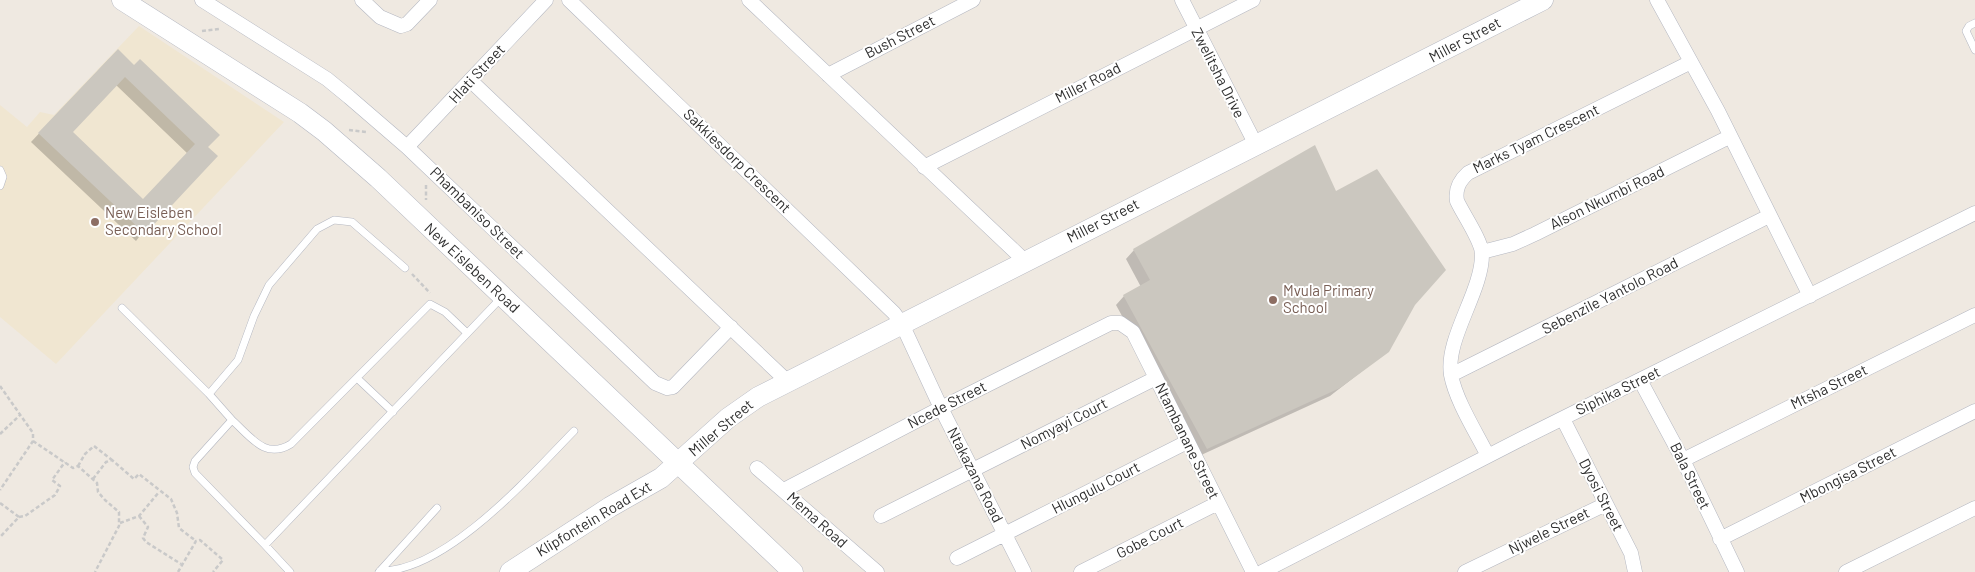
<svg xmlns="http://www.w3.org/2000/svg" width="1975" height="572" font-family="Barlow,sans-serif">
	<style>
		.education { fill: #f0e6d1 }
		.shadow { fill: #0003; fill-rule: evenodd }
		.building { fill: #cbc7bf; fill-rule: evenodd }
		.lines { fill: none; stroke-linecap: round; stroke-linejoin: round }
		.lane-casing { stroke: #b4b7c1; stroke-width: 8 }
		.street-casing { stroke: #b4b7c1; stroke-width: 15 }
		.secondary-casing { stroke: #b4b7c1; stroke-width: 21 }
		.path { stroke: #c9c9c9; stroke-width: 2.5; stroke-dasharray: 4 2.5; stroke-linecap: butt }
		.lane { stroke: #fff; stroke-width: 7 }
		.street { stroke: #fff; stroke-width: 14 }
		.secondary { stroke: #fff; stroke-width: 20 }
		.education-dot { fill: #8d6e63; stroke: #fff; stroke-width: 2 }
		.labels { text-anchor: middle; stroke-width: 4; stroke-linejoin: round; paint-order: stroke }
		.street-label { font-size: 15px; fill: #2e2e2e; stroke: #fff }
		.education-label { font-size: 15px; fill: #785e54; stroke: #fff; text-anchor: start }
	</style>
	<rect width="100%" height="100%" fill="#efe9e1"/>
	<path class="education" d="M139,26L284,122L56,364L0,317V105L27,127L40,112L54,115Z"/>
	<path class="shadow" d="M109,59L207,147L136,241L31,142ZM116,85L188,154L143,201L71,132Z
		M1336,193L1414,304L1388,351L1330,396L1199,456L1116,305L1124,296L1141,287L1126,259L1134,250Z"/>
	<path class="building" d="M118,49L134,65L140,59L220,135L208,147L218,156L145,234L38,133ZM125,77L195,144L143,199L73,132Z
		M1315,145L1336,191L1377,169L1446,270L1415,305L1389,352L1340,388L1207,449L1123,295L1150,280L1133,249Z"/>
	<g class="lines">
		<defs>
			<path id="lane" d="M1975,23L1969,26L1966,31L1975,50
				M0,170L3,177L0,186
				M122,308L209,394
				M467,333L445,312L430,304L291,444C265,460 251,437 232,420L195,461L193,467L195,473L265,545L502,297
				M358,379L393,412
				M232,420L209,394L238,360L254,316L269,285L317,229L334,220L352,222L405,268
				M265,545L290,572
				M380,571C446,572 530,476 574,431
				M379,572L437,508"/>
			<path id="street" d="M202,0L327,79L349,97L407,147L655,383L667,388L673,387L731,327
				M362,0L380,17L401,26L407,24L430,0
				M569,0L894,313L902,324L941,408L1024,572
				M749,0L1025,261
				M1182,0L1256,145
				M1657,0L1718,111L1810,296
				M828,75L973,0
				M471,81L788,382
				M407,147L546,0
				M924,167L1253,0
				M1482,252L1513,244L1535,234L1729,137
				M1451,375L1769,216
				M1640,380L1683,460L1737,572
				M1563,419L1631,553L1635,572
				M1488,456C1476,432 1456,401 1451,375C1445,338 1483,291 1482,253C1481,240 1463,214 1457,201C1455,189 1459,181 1468,173L1689,63
				M1683,460L1975,315
				M757,468L877,572
				M784,490L941,408L1111,323H1120L1133,332L1253,572
				M881,516L1156,378
				M1720,539L1975,411
				M957,558L1187,442
				M1081,572L1218,503
				M1262,572L1525,437L1975,213
				M1465,572L1606,504
				M1846,572L1975,508"/>
			<path id="secondary" d="M122,0L300,113L324,131L378,178L793,572
				M510,572L610,507L661,478L728,418L758,397L1543,0"/>
		</defs>
		<use href="#lane" class="lane-casing"/>
		<use href="#street" class="street-casing"/>
		<use href="#secondary" class="secondary-casing"/>
		<path class="path" d="M202,31L219,29
			M349,130L366,132
			M426,185V200
			M412,274L430,293
			M0,386L33,433V441L0,490
			M0,434L20,415
			M33,441L73,468L78,466L97,483L98,492L105,500L119,512V526L95,572
			M78,466L85,454L94,446L112,460
			M93,479L106,462L112,460L134,479L139,474L171,499L177,513L179,528L196,541
			M0,503L19,517L0,537
			M139,516L148,527L143,538L146,542L181,564
			M19,517L25,516L55,495L60,486L52,480L65,462
			M120,523L139,516L159,492
			M178,572L196,541L200,540L223,560L213,572"/>
		<use href="#lane" class="lane"/>
		<use href="#street" class="street"/>
		<use href="#secondary" class="secondary"/>
	</g>
	<g class="education-dot">
		<circle cx="95" cy="222" r="5"/>
		<circle cx="1273" cy="300" r="5"/>
	</g>
	<g class="labels">
		<g class="street-label">
			<text transform="translate(900 37) rotate(-27)" y="5">Bush Street</text>
			<text transform="translate(1465 40) rotate(-28)" y="5">Miller Street</text>
			<text transform="translate(1218 73) rotate(63)" y="5">Zwelitsha Drive</text>
			<text transform="translate(477 74) rotate(-47)" y="5">Hlati Street</text>
			<text transform="translate(1088 83) rotate(-27)" y="5">Miller Road</text>
			<text transform="translate(1536 139) rotate(-26)" y="5">Marks Tyam Crescent</text>
			<text transform="translate(737 161) rotate(44)" y="5">Sakkiesdorp Crescent</text>
			<text transform="translate(1607 198) rotate(-26)" y="5">Alson Nkumbi Road</text>
			<text transform="translate(477 213) rotate(44)" y="5">Phambaniso Street</text>
			<text transform="translate(1103 221) rotate(-27)" y="5">Miller Street</text>
			<text transform="translate(472 268) rotate(43)" y="5">New Eisleben Road</text>
			<text transform="translate(1610 296) rotate(-27)" y="5">Sebenzile Yantolo Road</text>
			<text transform="translate(1829 387) rotate(-26)" y="5">Mtsha Street</text>
			<text transform="translate(1618 391) rotate(-26)" y="5">Siphika Street</text>
			<text transform="translate(947 405) rotate(-27)" y="5">Ncede Street</text>
			<text transform="translate(1064 424) rotate(-27)" y="5">Nomyayi Court</text>
			<text transform="translate(721 428) rotate(-40)" y="5">Miller Street</text>
			<text transform="translate(1187 441) rotate(64)" y="5">Ntambanane Street</text>
			<text transform="translate(975 475) rotate(63)" y="5">Ntakazana Road</text>
			<text transform="translate(1848 475) rotate(-27)" y="5">Mbongisa Street</text>
			<text transform="translate(1690 476) rotate(64)" y="5">Bala Street</text>
			<text transform="translate(1096 488) rotate(-27)" y="5">Hlungulu Court</text>
			<text transform="translate(1601 495) rotate(63)" y="5">Dyosi Street</text>
			<text transform="translate(594 519) rotate(-31)" y="5">Klipfontein Road Ext</text>
			<text transform="translate(817 520) rotate(42)" y="5">Mema Road</text>
			<text transform="translate(1549 531) rotate(-26)" y="5">Njwele Street</text>
			<text transform="translate(1150 538) rotate(-27)" y="5">Gobe Court</text>
		</g>
		<g class="education-label">
			<text x="105" y="218">New Eisleben<tspan x="105" dy="17">Secondary School</tspan></text>
			<text x="1283" y="296">Mvula Primary<tspan x="1283" dy="17">School</tspan></text>
		</g>
	</g>
</svg>
